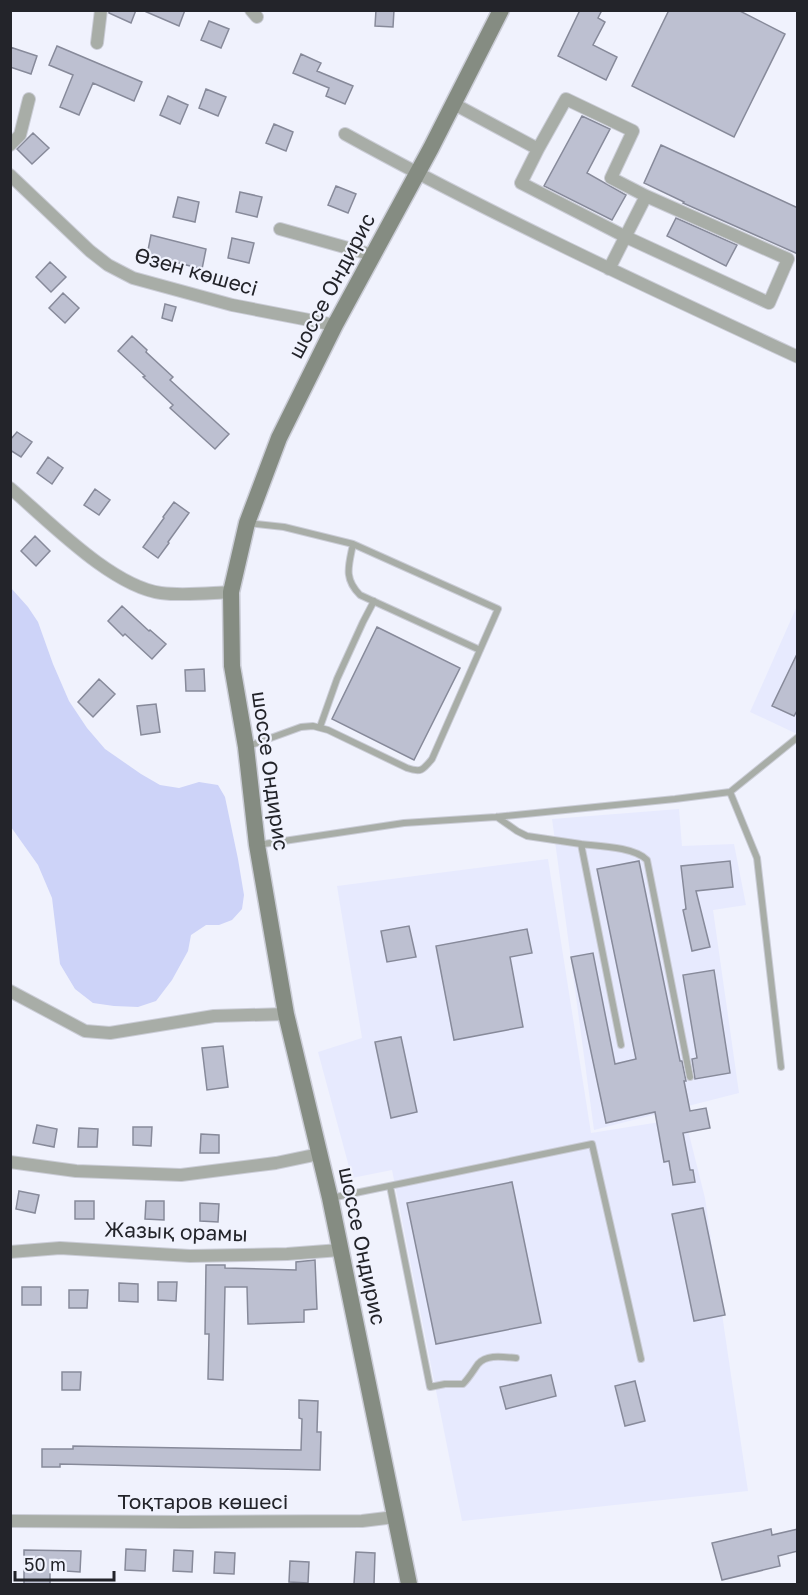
<svg xmlns="http://www.w3.org/2000/svg" width="808" height="1595" font-family="'Golos Text',sans-serif">
	<style>
		.built { fill: #e7eafe }
		.green { fill: #cdd3f8 }
		.building { fill: #bdc0d1; stroke: #878a9a; stroke-width: 1.5 }
		.lines { fill: none; stroke-linecap: round; stroke-linejoin: round }
		.lane-casing { stroke: #cbcdd7; stroke-width: 8 }
		.street-casing { stroke: #cbcdd7; stroke-width: 14 }
		.secondary-casing { stroke: #cbcdd7; stroke-width: 19 }
		.lane { stroke: #a8ada7; stroke-width: 6 }
		.street { stroke: #a8ada7; stroke-width: 12 }
		.secondary { stroke: #858c82; stroke-width: 16 }
		.labels { text-anchor: middle; stroke-width: 4.5; stroke-linejoin: round; paint-order: stroke }
		.street-label { font-size: 21px; fill: #23242a; stroke: #f0f2fd }
	</style>
	<rect width="100%" height="100%" fill="#f0f2fd"/>
	<path class="built" d="M797,606V734L750,712Z
		M679,809L682,846L734,844L746,905L713,910L739,1093L594,1130L552,819Z
		M548,859L591,1133L685,1118L705,1198L748,1491L462,1521L392,1170L352,1178L318,1052L362,1038L337,886Z"/>
	<path class="green" d="M11,588L28,607L38,622L53,664L69,701L87,728L105,749L141,774L160,785L179,788L199,782L218,785L225,797L238,859L244,895L242,909L232,920L219,925H206L191,935L188,951L172,980L156,1001L138,1007L114,1006L93,1003L75,989L60,964L52,898L38,865L11,827Z"/>
	<path class="building" d="M109,10H136L131,23L109,13Z
		M142,10H185L179,26Z
		M376,10H394L393,27L375,26Z
		M580,10H602L598,18L605,22L593,45L617,57L606,80L558,56Z
		M669,10H738L785,34L734,137L632,86Z
		M209,21L229,29L221,48L201,40Z
		M57,46L142,82L134,101L93,83L79,115L60,107L73,75L49,65Z
		M10,47L37,56L31,74L10,67Z
		M301,54L321,63L317,71L353,86L345,104L326,96L329,88L293,73Z
		M206,89L226,97L218,116L199,108Z
		M168,96L188,105L180,124L160,115Z
		M582,116L610,129L587,173L626,195L612,220L544,186Z
		M274,124L293,132L286,151L266,143Z
		M33,133L49,148L32,164L17,149Z
		M661,145L798,208V254L683,203L684,202L644,183Z
		M336,186L356,194L348,213L328,205Z
		M240,192L262,197L257,217L236,212Z
		M178,197L199,202L195,222L173,217Z
		M676,218L737,245L726,266L667,236Z
		M151,235L206,249L202,269L147,255Z
		M232,238L254,243L249,263L228,258Z
		M50,262L66,277L51,292L36,277Z
		M63,293L79,308L65,323L49,308Z
		M165,304L176,307L172,321L162,318Z
		M132,336L147,350L146,352L173,377L170,380L229,434L215,449L170,408L173,405L143,377L145,376L118,351Z
		M17,432L32,442L21,457L10,450V440Z
		M48,457L63,468L52,484L37,473Z
		M95,489L110,500L99,515L84,505Z
		M174,502L189,513L168,542L169,543L158,558L143,547L164,518L163,517Z
		M35,536L50,551L36,566L21,551Z
		M122,606L149,631L150,630L166,644L152,659L125,634L123,636L108,621Z
		M377,627L460,668L414,760L332,719Z
		M798,652V709L794,716L772,706Z
		M204,669L205,691H186L185,670Z
		M99,679L115,694L93,717L78,702Z
		M156,704L160,732L141,735L137,706Z
		M639,861L680,1061H682L686,1081H684L690,1111L706,1108L710,1128L683,1133L690,1170H693L695,1182L673,1185L669,1161L664,1162L655,1112L606,1123L571,957L593,953L615,1064L636,1059L597,869Z
		M730,861L733,887L696,891L710,947L692,951L683,910L686,909L681,866Z
		M409,926L416,957L387,962L381,931Z
		M527,929L532,953L510,957L523,1027L454,1040L436,946Z
		M714,970L730,1073L695,1079L692,1059L697,1058L683,975Z
		M401,1037L417,1112L391,1118L375,1042Z
		M223,1046L228,1087L207,1090L202,1048Z
		M37,1125L57,1129L54,1147L33,1143Z
		M133,1127H152L151,1146L133,1145Z
		M79,1128L98,1129L97,1147H78Z
		M201,1134L219,1135V1153H200Z
		M512,1182L541,1323L436,1344L407,1203Z
		M19,1191L39,1195L35,1213L16,1209Z
		M75,1201H94V1219H75Z
		M146,1201H164V1220L145,1219Z
		M200,1203L219,1204L218,1222L200,1221Z
		M703,1208L725,1315L694,1321L672,1214Z
		M315,1260L317,1309L304,1310V1322L248,1324L247,1287H225L223,1380L208,1379L209,1334H205L206,1265H225V1268L296,1270V1262Z
		M158,1282H177L176,1301L158,1300Z
		M119,1283L138,1284V1302L119,1301Z
		M22,1287H41V1305H22Z
		M69,1290H88L87,1308H69Z
		M62,1372H81L80,1390H62Z
		M551,1375L556,1396L506,1409L500,1387Z
		M635,1381L645,1421L625,1426L615,1386Z
		M299,1400L318,1401L317,1432H321L320,1470L60,1464V1467H42V1449H73V1446L301,1450L302,1419L299,1418Z
		M771,1529L772,1535L798,1529V1551L778,1556L780,1566L722,1580L712,1543Z
		M126,1549L146,1550L145,1571L125,1570Z
		M24,1550L81,1551L80,1572L50,1570V1584H24Z
		M174,1550L193,1551L192,1572L173,1571Z
		M215,1552L235,1553L234,1574L214,1573Z
		M356,1552L375,1553L374,1584H354Z
		M290,1561L309,1562L308,1583L289,1582Z"/>
	<g class="lines">
		<defs>
			<path id="lane" d="M353,544C349,565 343,578 360,595L480,650
				M320,727L337,679L363,622L374,601
				M246,747L301,727L313,726L328,730L407,768C421,773 423,770 432,759L498,609L353,544L284,527L248,523
				M730,792L757,858L781,1067
				M497,817L517,831L527,836L581,844L621,1045
				M581,844C599,846 635,847 647,860L690,1077
				M257,845L404,823L496,817L675,799L730,792L798,737
				M390,1186L430,1387L445,1384H463C469,1378 473,1371 478,1364C487,1354 503,1357 516,1358
				M331,1198L592,1144L641,1359"/>
			<path id="street" d="M251,10L257,17
				M97,43L101,10
				M454,104L538,149L521,183L626,237L769,303L788,259L646,196L611,178L633,131L566,99L538,149
				M345,134C492,215 645,286 798,357
				M10,145L20,135L29,99
				M10,175L90,251L108,265L133,278L232,305L335,325
				M280,229L373,255
				M609,269L646,196
				M10,488C49,521 111,586 161,593C184,596 208,593 231,592
				M10,991L85,1031L110,1033L214,1016L286,1014
				M10,1162L76,1171L181,1175L276,1163L319,1154
				M10,1252L60,1248L190,1256L287,1254L340,1250
				M10,1521L185,1522L362,1521L395,1517"/>
			<path id="secondary" d="M409,1584L330,1198L286,1014L257,845L246,747L232,666L231,592L247,523L279,438L335,325L431,148L501,10"/>
		</defs>
		<use href="#lane" class="lane-casing"/>
		<use href="#street" class="street-casing"/>
		<use href="#secondary" class="secondary-casing"/>
		<use href="#lane" class="lane"/>
		<use href="#street" class="street"/>
		<use href="#secondary" class="secondary"/>
	</g>
	<g class="labels">
		<g class="street-label">
			<text transform="translate(196 272) rotate(16)" y="7">Өзен көшесі</text>
			<text transform="translate(332 286) rotate(-62)" y="7">шоссе Ондирис</text>
			<text transform="translate(270 771) rotate(82)" y="7">шоссе Ондирис</text>
			<text transform="translate(176 1232) rotate(2)" y="7">Жазық орамы</text>
			<text transform="translate(362 1246) rotate(78)" y="7">шоссе Ондирис</text>
			<text x="203" y="1509">Тоқтаров көшесі</text>
		</g>
	</g>
	<rect width="808" height="1595" fill="none" stroke="#23242a" stroke-width="24"/>
	<path d="M15 1571v9h99v-9" fill="none" stroke="#23242a" stroke-width="3"/>
	<text x="24" y="1571" font-size="18" fill="#23242a" stroke="#f0f2fd" stroke-width="4.5" paint-order="stroke">50 m</text>
</svg>
